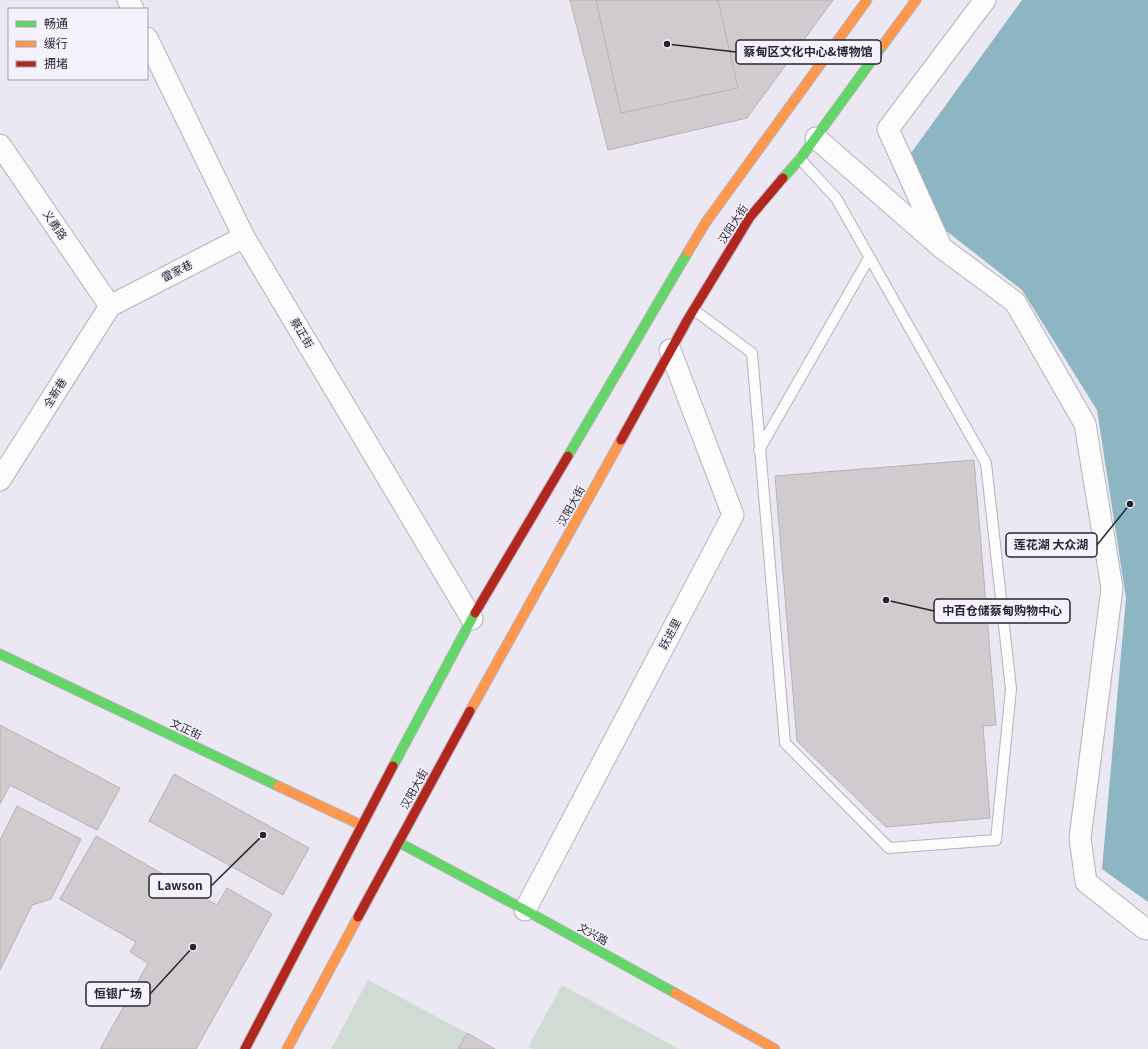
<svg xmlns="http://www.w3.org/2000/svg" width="1148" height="1049" font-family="Georgia,'Noto Sans SC',serif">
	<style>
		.green { fill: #cedcd3 }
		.water { fill: #8cb6c1 }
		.building { fill: #d0cbce; stroke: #b7b2b4 }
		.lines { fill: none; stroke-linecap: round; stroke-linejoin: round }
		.lane-casing { stroke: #b5b2ba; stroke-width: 12 }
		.street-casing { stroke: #b5b2ba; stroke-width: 23 }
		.fast-casing { stroke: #b5b2ba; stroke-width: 11 }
		.slow-casing { stroke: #b5b2ba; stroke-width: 11 }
		.jam-casing { stroke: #b5b2ba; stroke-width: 11 }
		.lane { stroke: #fcfcfd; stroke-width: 10 }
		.street { stroke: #fcfcfd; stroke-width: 21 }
		.fast { stroke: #63d668; stroke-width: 9 }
		.slow { stroke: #ff974d; stroke-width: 9 }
		.jam { stroke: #b3261e; stroke-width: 9 }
		.labels { text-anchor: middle; stroke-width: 3; stroke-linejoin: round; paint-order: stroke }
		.street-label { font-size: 11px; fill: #28262d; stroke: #f5f2fe }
		.leader { fill: none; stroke: #28262d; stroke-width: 1.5 }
		.callout-dot { fill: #28262d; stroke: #f5f2fe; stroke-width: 1.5 }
		.callout { fill: #f5f2fe; stroke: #28262d; stroke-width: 1.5 }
		.callout-label { font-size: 12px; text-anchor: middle; font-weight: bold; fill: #28262d }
	</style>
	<rect width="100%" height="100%" fill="#ebe8f3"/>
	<path class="green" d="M368,980L467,1033L458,1049H331Z
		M562,985L679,1049H532L528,1047Z"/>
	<path class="water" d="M1022,0H1148V902L1102,869L1126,598L1097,410L1022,290L940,226L911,153Z"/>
	<path class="building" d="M570,0H833L747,118L608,150Z
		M596,0H718L738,88L621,113Z
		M974,460L996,725L983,726L990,818L886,827L797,741L775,476Z
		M0,725L120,788L97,830L10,785L0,804Z
		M174,774L309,848L283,895L149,821Z
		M17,806L81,839L51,899L32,905L0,970V840Z
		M96,836L217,905L227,888L272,914L196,1049H100L148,963L130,952L136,942L60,899Z
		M467,1033L495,1049H458Z"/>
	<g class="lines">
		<defs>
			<path id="lane" d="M694,310L752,353L785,743L889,848L996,840L1011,689L986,463L836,198L800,159
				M759,450L869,258"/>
			<path id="street" d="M128,0L133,9
				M147,38L244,237L472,619
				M816,138L942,248L1015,302L1085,424L1112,588L1080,838L1086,882L1144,928L1148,929
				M0,145L110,306
				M939,242L888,129L985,0
				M110,306L244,237
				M0,480L110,306
				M525,910L733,515L670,350"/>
			<path id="fast" d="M783,178L800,159L883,45
				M568,456L688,252
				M0,654L278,786
				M393,766L475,613
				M398,842L525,910L675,993"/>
			<path id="slow" d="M883,45L916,0
				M688,252L706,222L867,0
				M470,711L621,440
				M278,786L361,825
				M675,993L775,1049
				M287,1049L358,917"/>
			<path id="jam" d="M621,440L688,319L750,217L783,178
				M475,613L568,456
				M358,917L470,711
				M245,1049L393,766"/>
		</defs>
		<use href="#lane" class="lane-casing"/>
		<use href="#street" class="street-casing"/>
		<use href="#fast" class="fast-casing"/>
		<use href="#slow" class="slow-casing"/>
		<use href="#jam" class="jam-casing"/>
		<use href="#lane" class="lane"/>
		<use href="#street" class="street"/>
		<use href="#fast" class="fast"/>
		<use href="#slow" class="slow"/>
		<use href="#jam" class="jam"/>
	</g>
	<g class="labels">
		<g class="street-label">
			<text transform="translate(733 224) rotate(-57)" y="4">汉阳大街</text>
			<text transform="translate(55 225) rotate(56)" y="4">义勇路</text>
			<text transform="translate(177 271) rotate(-27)" y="4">雷家巷</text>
			<text transform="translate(302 333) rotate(59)" y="4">蔡正街</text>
			<text transform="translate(55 393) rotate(-58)" y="4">全新巷</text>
			<text transform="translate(571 506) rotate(-61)" y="4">汉阳大街</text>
			<text transform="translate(670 634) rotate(-62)" y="4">跃进里</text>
			<text transform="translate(186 729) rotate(25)" y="4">文正街</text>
			<text transform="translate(414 789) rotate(-61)" y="4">汉阳大街</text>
			<text transform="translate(593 934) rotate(29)" y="4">文兴路</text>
		</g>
	</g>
	<path class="leader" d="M667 44L736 52M1130 504L1097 545M886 600L934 611M263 835L211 886M193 947L150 994"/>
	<g class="callout-dot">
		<circle cx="667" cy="44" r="4"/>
		<circle cx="1130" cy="504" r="4"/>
		<circle cx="886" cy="600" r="4"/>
		<circle cx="263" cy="835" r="4"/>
		<circle cx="193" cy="947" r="4"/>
	</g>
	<g class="callout">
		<rect x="736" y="40" width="145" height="24" rx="4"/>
		<rect x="1006" y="533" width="91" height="24" rx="4"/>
		<rect x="934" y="599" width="136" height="24" rx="4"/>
		<rect x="149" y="874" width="62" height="24" rx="4"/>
		<rect x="86" y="982" width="64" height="24" rx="4"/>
	</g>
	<g class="callout-label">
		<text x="808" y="56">蔡甸区文化中心&amp;博物馆</text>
		<text x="1051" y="549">莲花湖 大众湖</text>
		<text x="1002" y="615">中百仓储蔡甸购物中心</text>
		<text x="180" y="890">Lawson</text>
		<text x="118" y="998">恒银广场</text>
	</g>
	<rect x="8" y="8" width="140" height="72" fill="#f5f2fe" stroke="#a3a0aa"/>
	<rect x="16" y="21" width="20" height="6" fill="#63d668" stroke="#a3a0aa"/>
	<text x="44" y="28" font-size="12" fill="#28262d">畅通</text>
	<rect x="16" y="41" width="20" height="6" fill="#ff974d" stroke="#a3a0aa"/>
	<text x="44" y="48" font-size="12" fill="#28262d">缓行</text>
	<rect x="16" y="61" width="20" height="6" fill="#b3261e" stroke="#a3a0aa"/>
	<text x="44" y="68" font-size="12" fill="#28262d">拥堵</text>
</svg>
